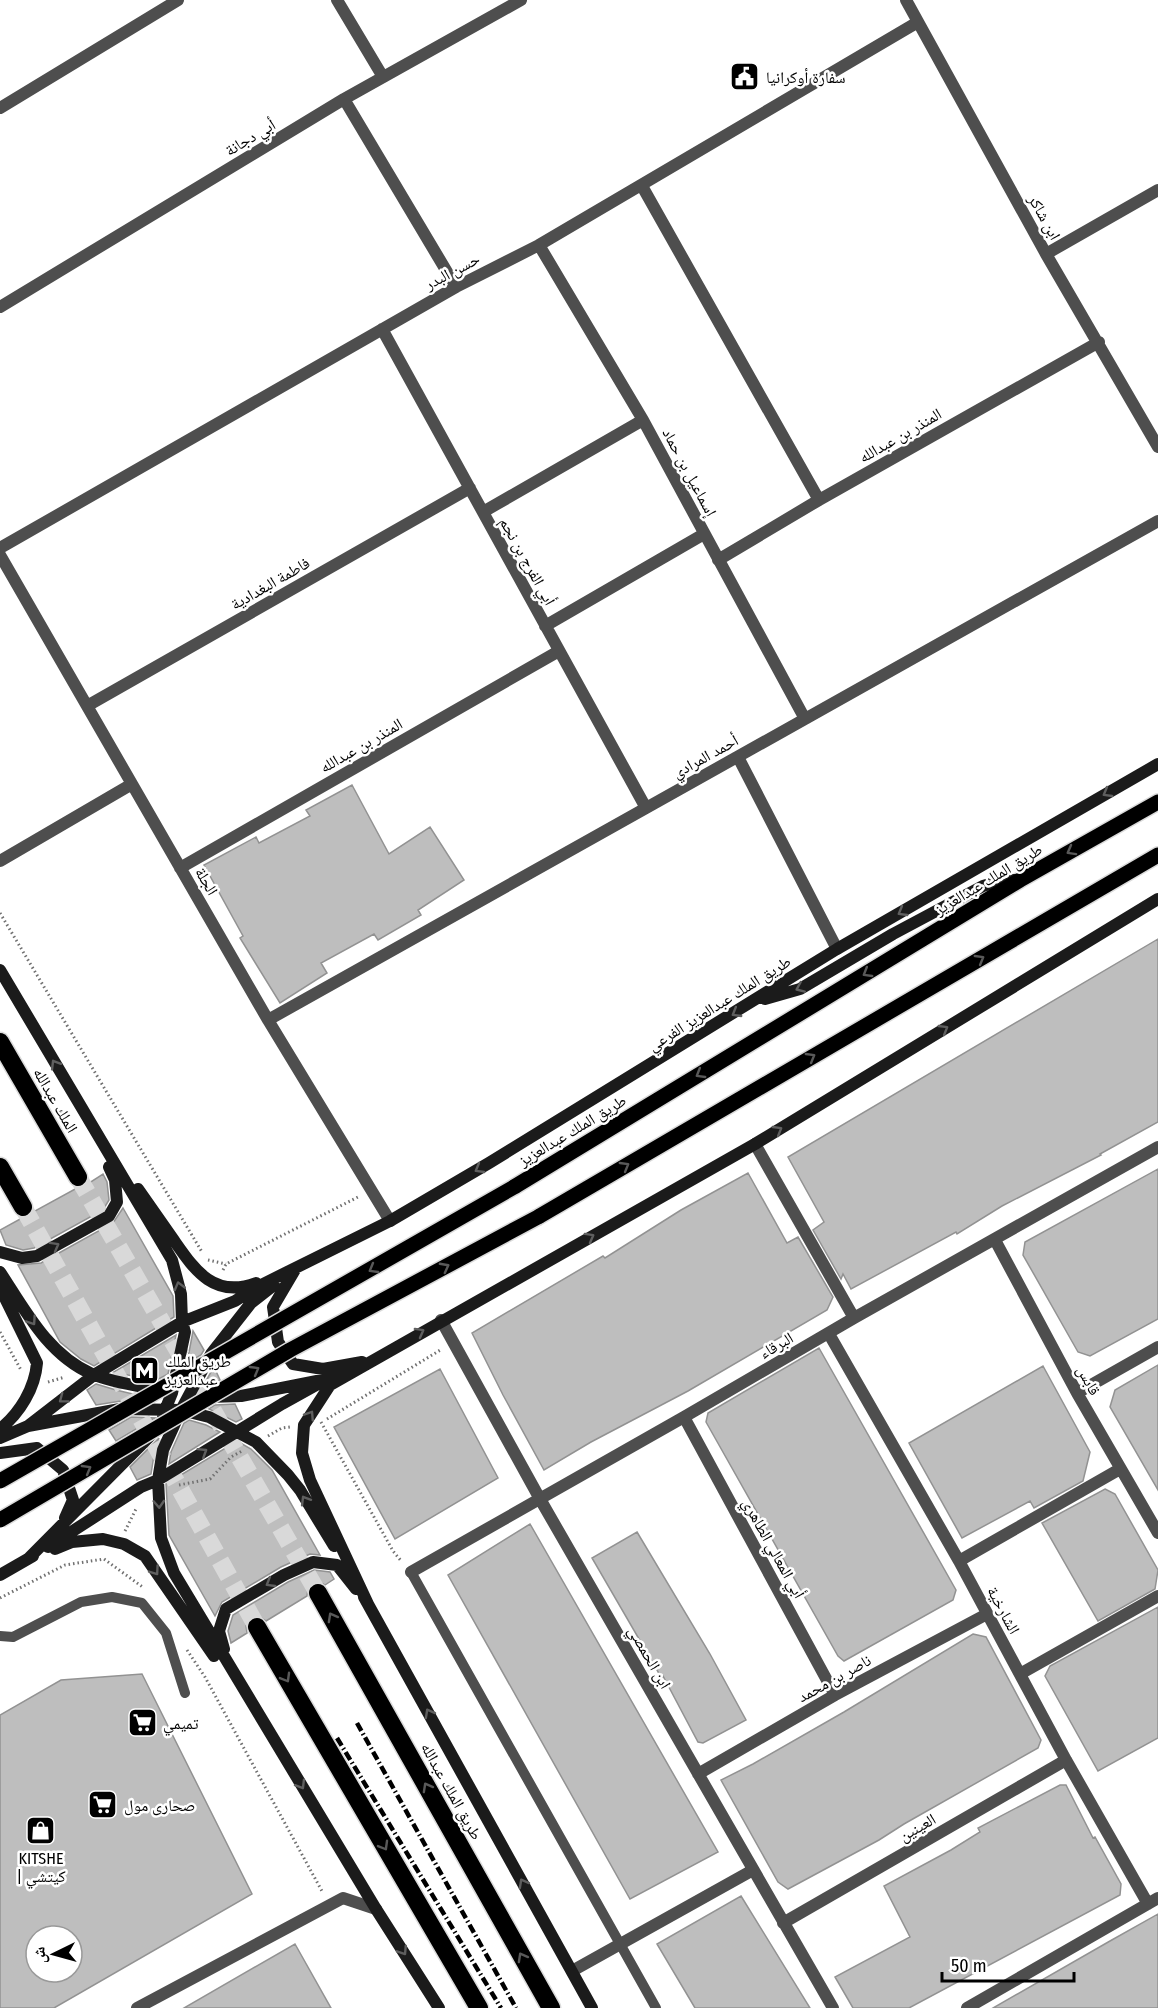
<svg xmlns="http://www.w3.org/2000/svg" width="1158" height="2008" font-family="'Fira Sans Condensed','Noto Naskh Arabic',sans-serif">
	<style>
		.building { fill: #bebebe; stroke: #929292; stroke-width: 1.5; fill-rule: evenodd }
		.lines { fill: none; stroke-linecap: round; stroke-linejoin: round }
		.highway-tunnel { stroke: #d9d9d9; stroke-width: 18; stroke-dasharray: 18 9; stroke-linecap: butt }
		.primary-casing { stroke: #dbdbdb; stroke-width: 18 }
		.highway-casing { stroke: #dbdbdb; stroke-width: 21 }
		.path { stroke: #707070; stroke-width: 3; stroke-dasharray: 1.5 3; stroke-linecap: butt }
		.lane { stroke: #4e4e4e; stroke-width: 10 }
		.street { stroke: #4e4e4e; stroke-width: 12 }
		.secondary { stroke: #1b1b1b; stroke-width: 12 }
		.primary { stroke: #000; stroke-width: 15 }
		.highway { stroke: #000; stroke-width: 18 }
		.rail { stroke: #000; stroke-width: 4.5; stroke-dasharray: 9 3 1.5 3; stroke-linecap: butt }
		.primary-bridge-casing { stroke: #dbdbdb; stroke-width: 18; stroke-linecap: butt }
		.primary-bridge { stroke: #000; stroke-width: 15 }
		.oneway { stroke: #5f5f5f }
		.oneway2 { stroke: #595959 }
		.labels { text-anchor: middle; stroke-width: 5; stroke-linejoin: round; paint-order: stroke }
		.poi-label { font-size: 16px; fill: #000; stroke: #fff; text-anchor: start }
		.street-label { font-size: 16px; fill: #000; stroke: #fff }
	</style>
	<rect width="100%" height="100%" fill="#fff"/>
	<path class="building" d="M352,785L389,854L430,827L464,880L418,910L421,915L378,940L374,934L321,963L327,973L280,1003L240,938L243,936L204,865L256,837L259,843L310,816L306,810Z
		M1158,939V1122L1100,1154L1101,1155L1002,1206L957,1234L956,1232L851,1289L843,1274L841,1279L813,1230L824,1222L788,1157Z
		M1158,1169V1319L1090,1356L1078,1352L1023,1255L1025,1242Z
		M748,1173L787,1243L798,1237L833,1297L827,1310L688,1391L591,1442L544,1470L503,1395L472,1333L603,1256L605,1258L681,1210Z
		M103,1174L107,1182L109,1200L103,1210L34,1248L23,1250L6,1245L0,1230L22,1218L28,1217L33,1212L77,1188L83,1187Z
		M123,1208L173,1296L174,1317L94,1366L81,1359L60,1342L18,1265L41,1263L113,1223Z
		M193,1331L204,1350L201,1355L187,1363Z
		M176,1335L168,1374L155,1381L114,1372Z
		M819,1348L956,1590L953,1600L844,1661L838,1656L706,1422L708,1413Z
		M1158,1365V1490L1110,1407L1115,1390Z
		M1043,1366L1090,1452L1083,1481L1034,1508L1030,1501L962,1538L909,1443Z
		M215,1369L220,1380L200,1391L211,1372Z
		M440,1369L498,1478L395,1539L334,1427Z
		M96,1384L116,1390L133,1394L121,1401L96,1405L87,1390Z
		M235,1404L242,1419L236,1422L209,1409L215,1405Z
		M131,1417L155,1418L116,1441L109,1430Z
		M189,1420L206,1425L220,1432L169,1464L171,1452L184,1423Z
		M159,1438L155,1449L151,1474L137,1480L130,1467Z
		M237,1441L251,1449L272,1470L320,1555L310,1554L281,1567L222,1602L215,1616L169,1535L166,1484Z
		M1105,1489L1115,1494L1158,1570L1155,1589L1098,1621L1042,1523Z
		M530,1524L718,1852L630,1899L448,1575Z
		M637,1532L710,1654L746,1720L703,1743L698,1742L663,1676L661,1677L592,1558Z
		M314,1570L330,1572L334,1579L325,1585L319,1582L312,1584L308,1588L307,1596L266,1621L258,1616L251,1618L246,1626L247,1633L231,1643L228,1631L233,1615L288,1582Z
		M1158,1607V1738L1098,1771L1045,1676L1050,1666Z
		M973,1634L986,1637L1041,1740L1038,1748L904,1824L879,1840L788,1889L778,1882L721,1780L753,1764L844,1712Z
		M142,1674L252,1894L54,2008H0V1715L61,1680ZM36,1936H72V1972H36Z
		M1060,1785H1066L1093,1838L1095,1837L1121,1884L1120,1895L909,2008H853L835,1977L910,1937L884,1886L951,1850L980,1832L978,1828Z
		M741,1896L810,2008H695L657,1944Z
		M1158,1914V2008H993L1110,1941Z
		M295,1944L331,2008H184Z"/>
	<g class="lines">
		<path class="highway-tunnel" d="M78,1177L318,1593
			M23,1207L257,1627"/>
		<defs>
			<path id="primary" d="M514,1187L1020,880L1158,802
				M538,1217L1158,855"/>
			<path id="highway" d="M0,1042L78,1177
				M0,1167L23,1207
				M318,1593L551,2008
				M257,1627L479,2008"/>
		</defs>
		<use href="#primary" class="primary-casing"/>
		<use href="#highway" class="highway-casing"/>
		<path class="path" d="M0,913L202,1252
			M208,1260L226,1264
			M223,1270L226,1264L358,1197
			M0,1332L21,1370
			M48,1382L65,1377
			M327,1419L442,1349
			M321,1422L393,1551L402,1562
			M268,1436L282,1428L290,1427
			M179,1485L210,1479L231,1457L242,1451
			M125,1531L137,1507
			M0,1598L65,1565L104,1559L144,1588
			M187,1650L205,1677L323,1893"/>
		<path class="lane" d="M411,1572L656,2008
			M0,1636L13,1637L81,1602L112,1597L142,1603L166,1633L185,1693"/>
		<path class="street" d="M337,0L383,77
			M906,0L1046,254L1158,447
			M344,99L456,287
			M0,108L178,0
			M642,186L819,500
			M539,245L643,420L805,719
			M1046,254L1158,190
			M0,307L344,99L521,0
			M382,329L646,808
			M483,512L643,420
			M0,548L456,287L539,245L918,22
			M0,555L268,1020L390,1221
			M718,560L819,500L1099,342
			M545,626L704,534
			M87,706L470,488
			M738,757L837,949
			M0,861L132,784
			M180,868L559,651
			M268,1020L1158,521
			M755,1144L854,1318
			M995,1240L1077,1393L1158,1533
			M441,1320L540,1499L833,2008
			M829,1334L959,1561L1066,1760L1148,1904
			M1077,1393L1158,1347
			M684,1417L835,1695
			M959,1561L1120,1469
			M411,1572L684,1417L854,1318L1158,1147
			M1020,1674L1158,1596
			M698,1774L835,1695L987,1614
			M783,1923L1066,1760
			M572,1971L753,1870
			M137,2008L343,1898L376,1909
			M967,2008L1158,1898"/>
		<path class="secondary" d="M0,970L172,1260L181,1294L182,1322L185,1332L172,1393L163,1415
			M765,999L800,989L893,934L983,886L1003,880H1020
			M138,1189C150,1206 161,1222 173,1239C194,1269 213,1299 256,1283
			M0,1252L22,1258L37,1256L109,1216L117,1202L115,1180L109,1167
			M296,1268L273,1307L278,1342L293,1364L323,1369L362,1362
			M0,1272C25,1310 48,1355 92,1374C114,1383 140,1386 164,1391
			M274,1285L251,1303L211,1354L181,1410L163,1450L158,1480L161,1538L174,1573L376,1909L439,2008
			M0,1288L37,1363C35,1388 20,1413 0,1429
			M208,1397L241,1396L327,1379L338,1375
			M28,1426L94,1375L182,1322L235,1301L257,1287L390,1221L489,1163L837,949L1158,764
			M0,1438L28,1426L120,1409L181,1410L209,1417L256,1442L288,1475L300,1490L334,1546
			M0,1453L37,1448L63,1470L73,1500L65,1518
			M48,1547L141,1487L158,1480L282,1404L318,1384
			M55,1549L72,1542L103,1539L124,1544L145,1556L214,1656
			M28,1559L151,1435
			M0,1575L33,1556
			M364,1597L592,2008
			M368,1604L310,1480L302,1453L304,1425L330,1385L755,1144L1158,899
			M224,1649L219,1631L226,1609L284,1575L313,1562L337,1565L356,1589"/>
		<use href="#primary" class="primary"/>
		<use href="#highway" class="highway"/>
		<path class="rail" d="M357,1723L516,2008
			M337,1738L501,2008"/>
		<defs>
			<path id="primary-bridge" d="M0,1481L514,1187
				M0,1520L290,1350L538,1217"/>
		</defs>
		<use href="#primary-bridge" class="primary-bridge-casing"/>
		<use href="#primary-bridge" class="primary-bridge"/>
	</g>
	<defs><path id="oneway-chevron" d="M-2-3.5L2.5 0L-2 3.5" fill="none" stroke-width="1.6" stroke-linecap="round" stroke-linejoin="round" transform="scale(1.5)"/></defs>
	<g class="oneway">
		<use href="#oneway-chevron" transform="translate(1107 793) rotate(150)"/>
		<use href="#oneway-chevron" transform="translate(902 912) rotate(150)"/>
		<use href="#oneway-chevron" transform="translate(800 988) rotate(157)"/>
		<use href="#oneway-chevron" transform="translate(736 1013) rotate(149)"/>
		<use href="#oneway-chevron" transform="translate(944 1029) rotate(-31)"/>
		<use href="#oneway-chevron" transform="translate(55 1064) rotate(-121)"/>
		<use href="#oneway-chevron" transform="translate(778 1130) rotate(-31)"/>
		<use href="#oneway-chevron" transform="translate(479 1169) rotate(150)"/>
		<use href="#oneway-chevron" transform="translate(590 1237) rotate(-29)"/>
		<use href="#oneway-chevron" transform="translate(55 1246) rotate(-29)"/>
		<use href="#oneway-chevron" transform="translate(179 1286) rotate(-105)"/>
		<use href="#oneway-chevron" transform="translate(32 1321) rotate(56)"/>
		<use href="#oneway-chevron" transform="translate(420 1332) rotate(-29)"/>
		<use href="#oneway-chevron" transform="translate(63 1399) rotate(143)"/>
		<use href="#oneway-chevron" transform="translate(310 1415) rotate(-57)"/>
		<use href="#oneway-chevron" transform="translate(203 1452) rotate(-32)"/>
		<use href="#oneway-chevron" transform="translate(305 1500) rotate(-121)"/>
		<use href="#oneway-chevron" transform="translate(159 1504) rotate(87)"/>
		<use href="#oneway-chevron" transform="translate(155 1571) rotate(55)"/>
		<use href="#oneway-chevron" transform="translate(270 1583) rotate(149)"/>
		<use href="#oneway-chevron" transform="translate(429 1713) rotate(-119)"/>
		<use href="#oneway-chevron" transform="translate(301 1785) rotate(59)"/>
		<use href="#oneway-chevron" transform="translate(523 1883) rotate(-119)"/>
		<use href="#oneway-chevron" transform="translate(403 1951) rotate(57)"/>
	</g>
	<g class="oneway2">
		<use href="#oneway-chevron" transform="translate(1071 851) rotate(151)"/>
		<use href="#oneway-chevron" transform="translate(980 959) rotate(-30)"/>
		<use href="#oneway-chevron" transform="translate(867 973) rotate(149)"/>
		<use href="#oneway-chevron" transform="translate(811 1057) rotate(-30)"/>
		<use href="#oneway-chevron" transform="translate(700 1074) rotate(149)"/>
		<use href="#oneway-chevron" transform="translate(625 1166) rotate(-30)"/>
		<use href="#oneway-chevron" transform="translate(445 1267) rotate(-28)"/>
		<use href="#oneway-chevron" transform="translate(373 1269) rotate(150)"/>
		<use href="#oneway-chevron" transform="translate(255 1370) rotate(-30)"/>
		<use href="#oneway-chevron" transform="translate(87 1469) rotate(-30)"/>
		<use href="#oneway-chevron" transform="translate(332 1617) rotate(-119)"/>
		<use href="#oneway-chevron" transform="translate(286 1678) rotate(60)"/>
		<use href="#oneway-chevron" transform="translate(427 1787) rotate(-119)"/>
		<use href="#oneway-chevron" transform="translate(384 1846) rotate(60)"/>
		<use href="#oneway-chevron" transform="translate(522 1957) rotate(-119)"/>
	</g>
	<defs>
		<symbol id="civic-square" viewBox="-11 -11 22 22"><rect x="-9" y="-9" width="18" height="18" rx="4" fill="#000" stroke="#fff"/><path d="M-.6-6.5H3V-4.5H.6V-3L4-1V1h2V6H-6V1h2V-1L-.6-3ZM-1.2 2.5V6h2.4V2.5Z" fill="#fff"/></symbol>
		<symbol id="metro-square" viewBox="-11 -11 22 22"><rect x="-9" y="-9" width="18" height="18" rx="4" fill="#000" stroke="#fff"/><path d="M-5.5 5V-5H-3L0 0L3-5H5.5V5H3V-.5L0 4L-3-.5V5Z" fill="#fff"/></symbol>
		<symbol id="supermarket-square" viewBox="-11 -11 22 22"><rect x="-9" y="-9" width="18" height="18" rx="4" fill="#000" stroke="#fff"/><path d="M-6-5.5h2.5l.6 2H6L4.5 2H-2.5L-4.4-4H-6ZM-1.5 3.2a1.3 1.3 0 1 0 .1 0ZM3 3.2a1.3 1.3 0 1 0 .1 0Z" fill="#fff"/></symbol>
		<symbol id="shop-square" viewBox="-11 -11 22 22"><rect x="-9" y="-9" width="18" height="18" rx="4" fill="#000" stroke="#fff"/><path d="M-5-2.5h2.3a2.7 3.5 0 0 1 5.4 0H5L5.5 6h-11ZM-1.5-2.5h3a1.5 2.3 0 0 0-3 0Z" fill="#fff"/></symbol>
	</defs>
	<g fill-rule="evenodd">
		<use href="#civic-square" x="728" y="60" width="33" height="33"/>
		<use href="#metro-square" x="128" y="1354" width="33" height="33"/>
		<use href="#supermarket-square" x="126" y="1706" width="33" height="33"/>
		<use href="#supermarket-square" x="86" y="1788" width="33" height="33"/>
		<use href="#shop-square" x="24" y="1814" width="33" height="33"/>
	</g>
	<g class="labels">
		<g class="poi-label">
			<text x="766" y="83">سفارة أوكرانيا</text>
			<text x="165" y="1367">طريق الملك<tspan x="165" dy="18">عبدالعزيز</tspan></text>
			<text x="163" y="1729">تمیمي</text>
			<text x="124" y="1811">صحارى مول</text>
			<text x="41" y="1864" text-anchor="middle">KITSHE<tspan x="41" dy="18">| كيتشي</tspan></text>
		</g>
		<g class="street-label">
			<text transform="translate(250 137) rotate(-31)" y="6">أبي دجانة</text>
			<text transform="translate(1045 217) rotate(61)" y="6">ابن شاكر</text>
			<text transform="translate(452 271) rotate(-28)" y="6">حسن البدر</text>
			<text transform="translate(900 435) rotate(-30)" y="6">المنذر بن عبدالله</text>
			<text transform="translate(690 472) rotate(62)" y="6">إسماعيل بن حماد</text>
			<text transform="translate(528 561) rotate(61)" y="6">أبي الفرج بن نجم</text>
			<text transform="translate(270 583) rotate(-30)" y="6">فاطمة البغدادية</text>
			<text transform="translate(361 745) rotate(-30)" y="6">المنذر بن عبدالله</text>
			<text transform="translate(705 756) rotate(-29)" y="6">أحمد المرادي</text>
			<text transform="translate(988 879) rotate(-31)" y="6">طريق الملك عبدالعزيز</text>
			<text transform="translate(207 881) rotate(60)" y="6">الجلة</text>
			<text transform="translate(719 1003) rotate(-32)" y="6">طريق الملك عبدالعزيز الفرعي</text>
			<text transform="translate(56 1100) rotate(60)" y="6">الملك عبدالله</text>
			<text transform="translate(572 1130) rotate(-31)" y="6">طريق الملك عبدالعزيز</text>
			<text transform="translate(776 1345) rotate(-30)" y="6">البرقاء</text>
			<text transform="translate(1089 1380) rotate(61)" y="6">قابس</text>
			<text transform="translate(774 1548) rotate(61)" y="6">أبي المعالي الطاهري</text>
			<text transform="translate(1004 1610) rotate(62)" y="6">الشارخية</text>
			<text transform="translate(650 1657) rotate(60)" y="6">ابن الحمصي</text>
			<text transform="translate(834 1678) rotate(-29)" y="6">ناصر بن محمد</text>
			<text transform="translate(452 1791) rotate(61)" y="6">طريق الملك عبدالله</text>
			<text transform="translate(917 1827) rotate(-30)" y="6">العينين</text>
		</g>
	</g>
	<g transform="translate(54 1954) rotate(265)"><circle r="28" fill="#ffffff" stroke="#999999" stroke-width="1.5"/>
	<path d="M0-4.5L10 22L0 15L-10 22Z" fill="#000000"/>
	<text y="-9" font-size="16" font-weight="bold" text-anchor="middle" fill="#000000">ش</text>
	</g>
	<path d="M942 1972v9h132v-9" fill="none" stroke="#000000" stroke-width="3"/>
	<text x="951" y="1972" font-size="18" fill="#000000" stroke="#ffffff" stroke-width="4.5" paint-order="stroke">50 m</text>
</svg>
